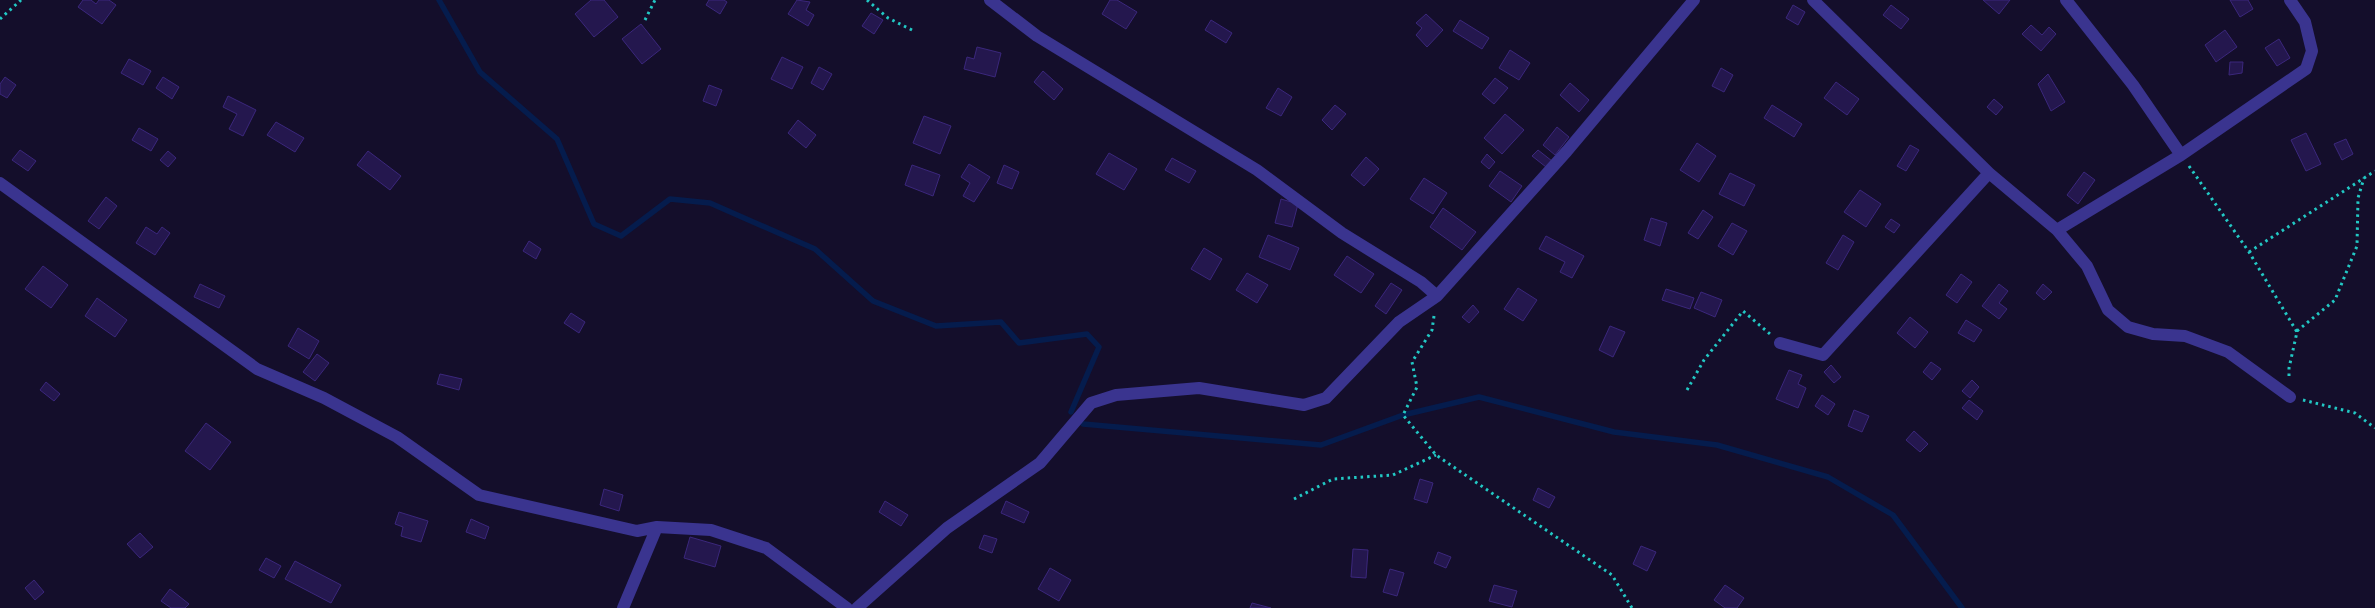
<svg xmlns="http://www.w3.org/2000/svg" width="2375" height="608" font-family="'PT Sans',sans-serif">
	<style>
		.lines { fill: none; stroke-linecap: round; stroke-linejoin: round }
		.stream { stroke: #051c4d; stroke-width: 5.5 }
		.building { fill: #24174e; stroke: #3b277c }
		.path { stroke: #22c8c4; stroke-width: 3; stroke-dasharray: 2.5 4; stroke-linecap: butt }
		.minor { stroke: #3a348f; stroke-width: 12 }
	</style>
	<rect width="100%" height="100%" fill="#140e2b"/>
	<g class="lines">
		<path class="stream" d="M439,0L480,72L557,139L594,224L621,236L670,199L710,203L815,249L873,301L936,326L1001,322L1019,343L1087,334L1099,347L1071,412
			M1083,424L1321,445L1403,415L1479,397L1614,432L1717,445L1828,477L1893,515L1962,608"/>
	</g>
	<path class="building" d="M83,0H91L96,4L99,0H109L116,5L102,24L78,7Z
		M591,0H604L618,17L594,37L575,14Z
		M709,0H724L727,2L720,14L706,5Z
		M797,0L810,2L806,10L814,15L808,26L788,14Z
		M1110,0H1117L1137,12L1126,29L1102,14Z
		M1983,0H2010L1999,14Z
		M2230,0H2248L2253,9L2240,17Z
		M1793,5L1805,12L1798,25L1786,18Z
		M1891,5L1909,19L1901,29L1883,15Z
		M871,13L883,20L874,34L862,26Z
		M1426,14L1443,30L1427,47L1416,35L1422,28L1416,23Z
		M1211,20L1232,33L1226,43L1205,30Z
		M1460,20L1489,38L1482,49L1453,31Z
		M641,24L661,49L642,64L622,39Z
		M2031,25L2042,35L2049,27L2056,34L2041,51L2022,34Z
		M2225,30L2237,47L2216,62L2205,45Z
		M2279,39L2290,58L2277,66L2265,48Z
		M977,47L1001,53L995,77L964,69L967,57L974,59Z
		M1510,50L1530,63L1519,80L1499,68Z
		M782,57L803,67L792,89L771,79Z
		M129,59L151,71L143,85L121,73Z
		M2230,62H2243L2242,73L2229,75Z
		M819,67L832,74L823,90L811,83Z
		M1721,68L1733,75L1724,92L1712,86Z
		M1043,71L1063,89L1054,100L1034,82Z
		M2048,74L2065,102L2051,111L2038,84Z
		M5,77L16,85L7,98L0,94V84Z
		M163,77L179,87L172,99L156,88Z
		M1495,78L1508,88L1494,104L1482,94Z
		M1836,82L1859,99L1847,115L1824,98Z
		M1570,83L1589,100L1579,112L1560,95Z
		M709,85L722,90L716,106L703,101Z
		M1278,88L1292,97L1281,116L1266,108Z
		M228,96L256,110L243,136L229,129L237,114L223,107Z
		M1994,99L2003,107L1996,115L1987,107Z
		M1335,105L1346,114L1332,130L1322,120Z
		M1772,105L1802,124L1794,137L1764,118Z
		M1505,114L1524,130L1502,154L1484,138Z
		M924,116L951,126L940,154L913,143Z
		M798,120L816,135L806,148L788,133Z
		M276,122L304,138L295,152L267,135Z
		M1557,127L1569,137L1555,155L1543,145Z
		M139,128L158,139L151,151L132,140Z
		M2306,133L2321,164L2306,171L2291,140Z
		M2346,139L2353,154L2342,160L2334,144Z
		M1697,143L1716,156L1699,182L1680,170Z
		M1910,145L1919,150L1906,171L1897,166Z
		M20,150L36,161L28,171L12,160Z
		M1538,150L1552,161L1546,167L1532,156Z
		M168,151L176,158L168,167L160,160Z
		M368,151L401,176L390,190L357,165Z
		M1109,153L1137,169L1124,190L1096,174Z
		M1487,154L1495,162L1489,169L1481,162Z
		M1366,157L1379,169L1364,186L1351,175Z
		M1172,158L1196,171L1189,183L1165,170Z
		M969,164L990,177L974,202L963,196L970,183L961,177Z
		M912,165L940,175L933,196L905,185Z
		M1004,165L1019,172L1012,189L997,183Z
		M1500,171L1522,186L1511,202L1489,186Z
		M2084,172L2095,180L2078,204L2067,195Z
		M1730,173L1755,185L1744,206L1719,194Z
		M1424,178L1447,193L1433,214L1410,199Z
		M1860,190L1881,204L1866,227L1844,212Z
		M106,197L117,206L99,229L88,221Z
		M1281,199L1298,204L1292,227L1275,223Z
		M1443,208L1476,232L1462,250L1430,227Z
		M1703,210L1713,217L1698,239L1688,233Z
		M1651,218L1667,223L1660,246L1644,240Z
		M1891,219L1900,225L1894,233L1885,227Z
		M1732,223L1747,231L1733,255L1718,246Z
		M146,227L157,234L162,227L170,233L155,255L136,243Z
		M1268,235L1299,248L1290,270L1259,257Z
		M1843,235L1854,242L1838,270L1826,263Z
		M1546,236L1584,256L1572,278L1560,272L1565,262L1539,249Z
		M529,241L541,249L536,259L523,251Z
		M1204,248L1222,259L1210,280L1191,269Z
		M1347,256L1374,274L1361,293L1334,275Z
		M43,266L68,285L51,308L25,289Z
		M1247,273L1268,285L1257,303L1236,290Z
		M1961,274L1972,282L1957,303L1946,295Z
		M1391,283L1402,290L1386,314L1375,306Z
		M200,284L225,296L219,308L194,297Z
		M1999,284L2008,291L1999,303L2007,309L1999,319L1982,306Z
		M2043,284L2052,292L2044,300L2036,293Z
		M1518,288L1537,300L1523,321L1504,309Z
		M1666,289L1694,298L1690,309L1662,300Z
		M1701,292L1722,300L1715,317L1694,308Z
		M97,298L127,320L115,337L85,316Z
		M1473,305L1479,312L1469,323L1462,317Z
		M571,313L585,322L579,333L564,323Z
		M1910,317L1928,332L1915,348L1897,333Z
		M1966,320L1982,330L1974,342L1958,333Z
		M1610,326L1625,332L1613,357L1599,350Z
		M298,328L319,341L309,359L288,346Z
		M317,354L329,363L315,381L303,372Z
		M1931,362L1941,369L1932,380L1923,372Z
		M1831,365L1841,377L1834,383L1824,372Z
		M1789,370L1802,375L1798,384L1806,388L1798,408L1776,399Z
		M440,374L462,379L459,390L437,384Z
		M1972,380L1979,387L1970,398L1962,391Z
		M46,382L60,394L54,401L40,390Z
		M1822,395L1835,404L1828,415L1815,406Z
		M1969,400L1983,411L1977,420L1962,408Z
		M1854,410L1869,416L1862,432L1848,426Z
		M206,423L231,442L210,470L185,451Z
		M1914,431L1928,444L1920,452L1906,440Z
		M1420,479L1433,483L1427,503L1414,499Z
		M1538,488L1555,497L1549,508L1533,500Z
		M604,489L623,495L619,511L600,505Z
		M885,501L908,515L901,526L879,512Z
		M1006,501L1029,512L1024,523L1001,513Z
		M399,512L428,521L421,542L401,536L403,527L395,524Z
		M471,519L489,527L485,539L466,532Z
		M140,533L153,547L140,558L127,544Z
		M984,535L997,539L992,553L979,548Z
		M690,537L721,546L715,567L684,558Z
		M1641,546L1656,552L1647,571L1633,564Z
		M1353,549L1368,550L1366,578L1351,577Z
		M1438,552L1451,557L1446,568L1434,563Z
		M266,558L281,566L274,578L259,570Z
		M295,561L341,585L331,603L285,579Z
		M1050,568L1071,580L1059,601L1038,589Z
		M1390,569L1404,573L1397,596L1383,592Z
		M34,580L44,592L35,600L25,588Z
		M1494,585L1517,591L1512,607L1489,601Z
		M1725,585L1744,598L1737,608H1725L1714,600Z
		M170,589L189,604L185,608H171L161,601Z
		M1252,603L1271,608H1250Z"/>
	<g class="lines">
		<path class="path" d="M867,0L888,18L914,31
			M0,19L21,0
			M645,20L655,0
			M2189,166L2249,252L2297,332L2289,368V379
			M2249,252L2375,171
			M1434,316L1432,330L1412,362L1417,387L1403,415L1436,455L1612,575L1632,608
			M2297,331L2335,300L2357,246L2358,198L2364,178
			M1687,390L1704,360L1743,311L1770,334
			M2303,400L2355,413L2375,428
			M1294,499L1333,479L1393,475L1436,455"/>
		<path class="minor" d="M990,0L1037,36L1257,170L1342,233L1421,282L1437,296
			M1813,0L1989,173L2057,230L2087,266L2108,310L2128,327L2153,334L2185,336L2228,352L2290,397
			M2066,0L2133,85L2181,155
			M0,183L257,369L324,398L397,437L479,495L637,531L657,527L711,530L766,548L847,608
			M2057,230L2181,155L2306,69L2312,51L2305,22L2290,0
			M1780,343L1823,355L1989,173
			M623,608L657,527
			M857,608L947,528L1040,463L1091,403L1116,395L1199,388L1304,405L1326,398L1399,322L1437,296L1567,151L1694,0"/>
	</g>
</svg>
